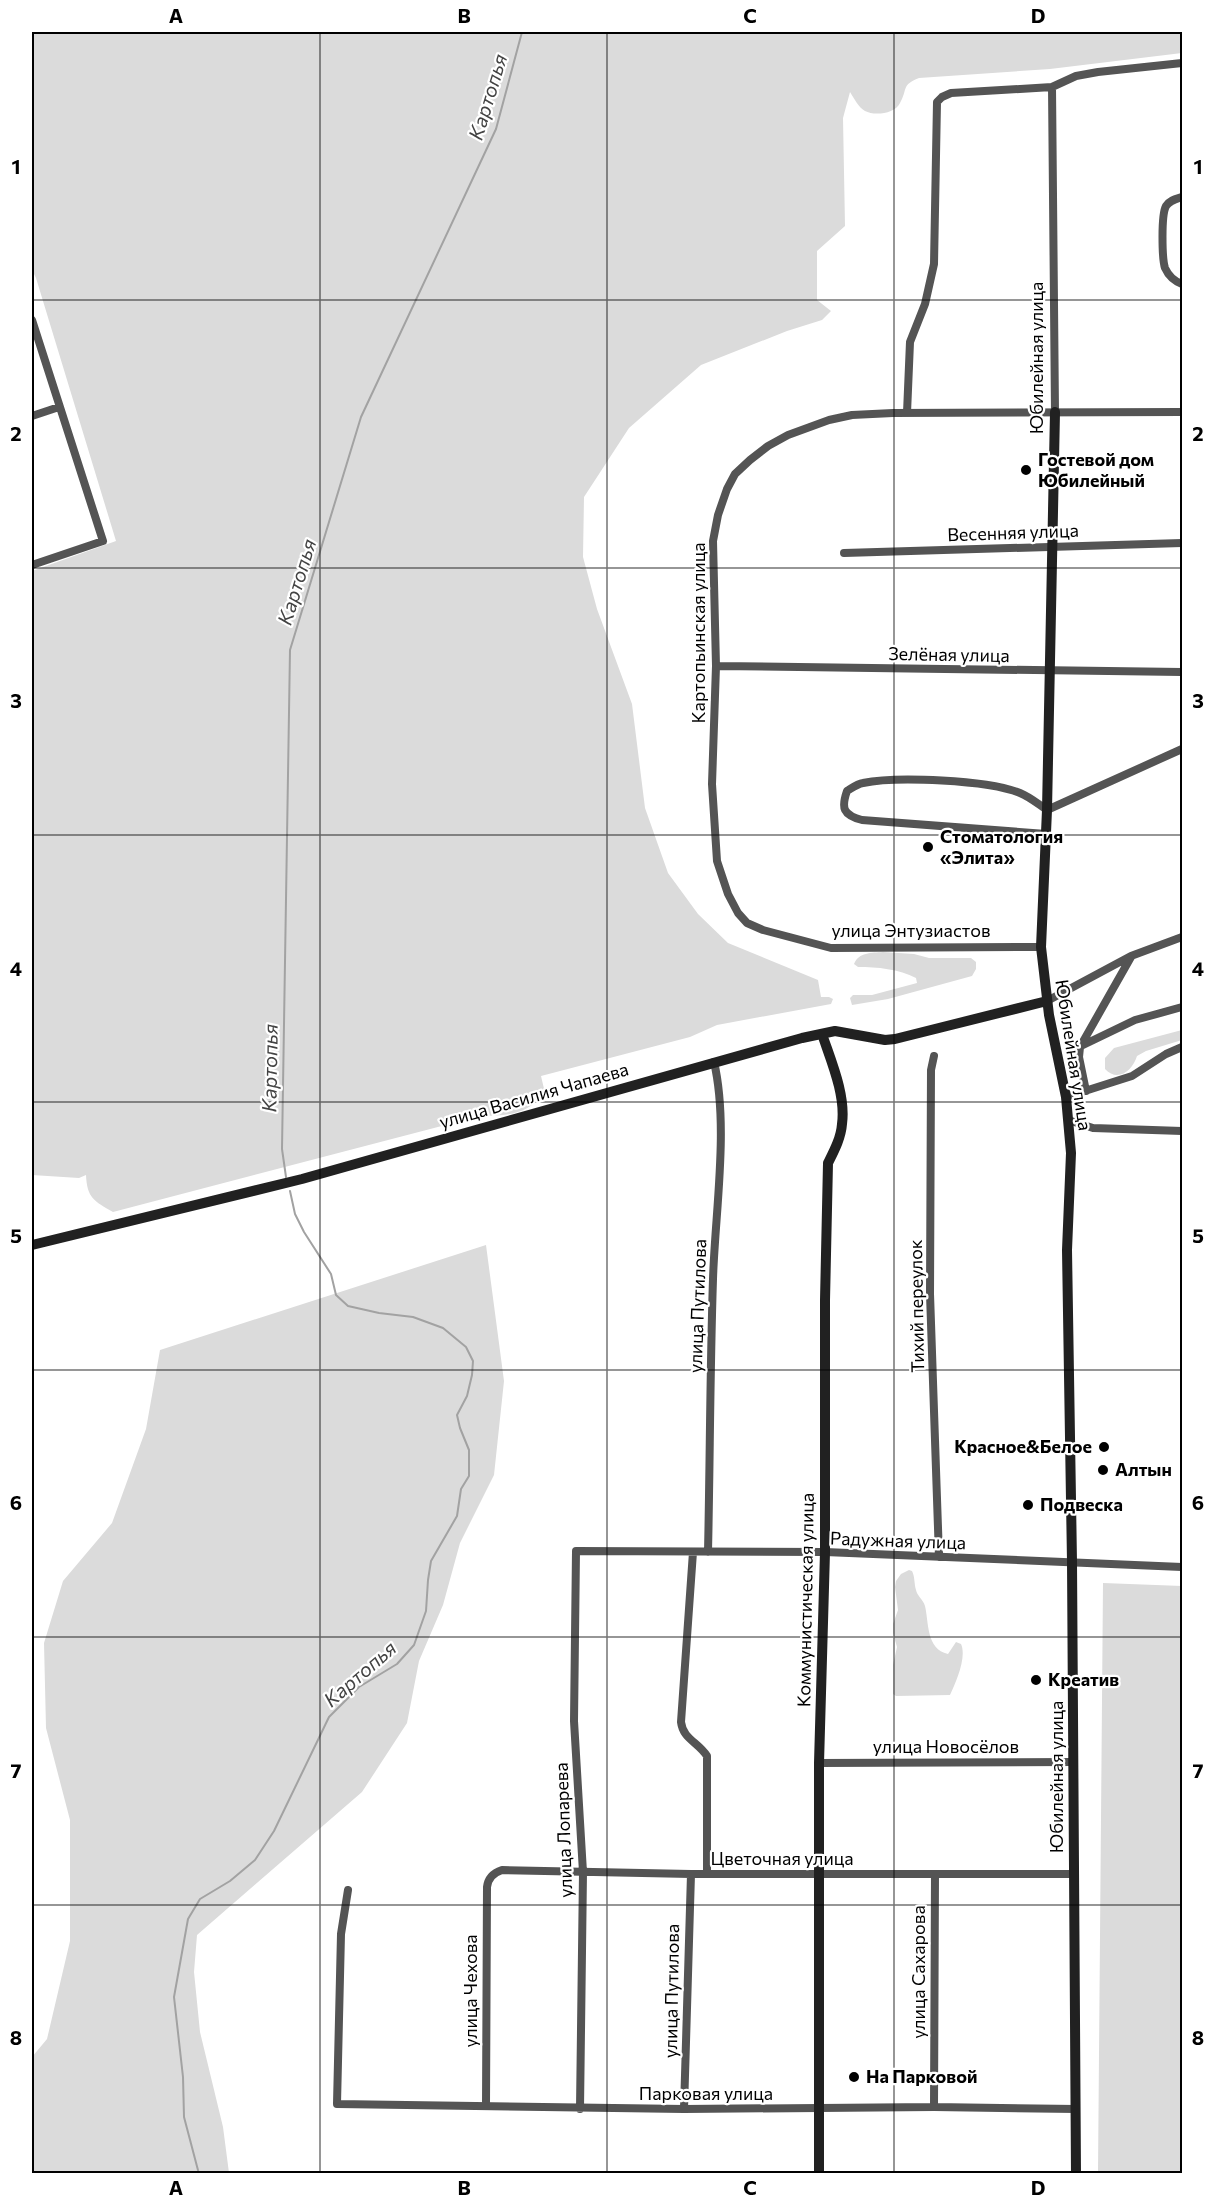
<svg xmlns="http://www.w3.org/2000/svg" width="1214" height="2205" font-family="Commissioner,sans-serif">
	<style>
		.green { fill: #dbdbdb }
		.lines { fill: none; stroke-linecap: round; stroke-linejoin: round }
		.stream { stroke: #a2a2a2; stroke-width: 2 }
		.street { stroke: #545454; stroke-width: 8 }
		.secondary { stroke: #212121; stroke-width: 10 }
		.grid { fill: none; stroke: #000; stroke-width: 1.5; stroke-opacity: 0.55 }
		.poi-dot { fill: #000; stroke: #fff; stroke-width: 2 }
		.labels { text-anchor: middle; stroke-width: 4.5; stroke-linejoin: round; paint-order: stroke }
		.street-label { font-size: 18px; fill: #000; stroke: #fff }
		.poi-label { font-size: 18px; font-weight: bold; fill: #000; stroke: #fff; text-anchor: start }
		.water-label { font-size: 20px; font-style: italic; fill: #434343; stroke: #fff }
		.neatline { fill: none; stroke: #000; stroke-width: 2 }
		.grid-label { font-size: 20px; text-anchor: middle; font-weight: bold; fill: #000 }
	</style>
	<rect width="100%" height="100%" fill="#fff"/>
	<path class="green" d="M32,32H1182V53L1050,69L919,78C901,85 908,89 900,103C895,114 874,116 865,111C858,107 854,98 850,92L843,118L845,226L817,251V300L831,311L822,320L787,331L701,365L629,428L584,497L583,557L597,609L632,704L645,808L668,873L698,914L728,943L818,980L821,997H829L833,999L831,1004L717,1025L690,1037L541,1076L545,1093C525,1116 508,1115 480,1116L113,1212C94,1201 87,1198 86,1175L79,1178L32,1175V571L116,541L36,278L32,270Z
		M883,952L914,954L929,958H971L976,962V969L972,976L888,999L852,1005L850,998L853,995H872L917,983L916,978C899,969 877,967 858,967L854,964C859,952 871,953 883,952Z
		M1182,1030V1040L1146,1051L1137,1056C1133,1070 1118,1083 1105,1069V1058L1114,1048Z
		M486,1245L504,1381L494,1475L460,1543L443,1605L419,1661L407,1723L362,1792L197,1935L194,1972L200,2032L223,2127L229,2173H32V2057L47,2039L70,1941V1820L46,1728L44,1643L63,1581L112,1523L146,1429L160,1350Z
		M909,1570L912,1571C915,1577 914,1583 916,1590C917,1596 923,1599 925,1606C929,1623 926,1649 948,1654L956,1642L961,1644C967,1657 956,1682 950,1695L896,1696L893,1694V1665L897,1647L893,1633V1624L898,1610L895,1587L896,1581L901,1574Z
		M1103,1583L1182,1586V2173H1098Z"/>
	<g class="lines">
		<path class="stream" d="M286,1177L282,1149L290,650L361,417L496,129L522,32
			M199,2174L184,2117L183,2077L174,1997L188,1919L200,1899L230,1881L255,1860L274,1831L329,1717L359,1687L397,1664L414,1645L426,1611L428,1580L431,1561L457,1516L461,1489L469,1476V1450L460,1428L457,1415L467,1396L472,1375L473,1361L466,1347L443,1328L413,1317L379,1313L348,1306L336,1295L331,1274L304,1232L295,1214L290,1191"/>
		<path class="street" d="M1052,87L1055,412
			M1182,197C1176,199 1170,200 1166,206C1161,215 1162,259 1165,268C1169,277 1174,281 1182,284
			M32,320L103,541L32,565
			M907,413L910,342L925,304L934,264L937,102L942,97L951,93L1052,87L1076,76L1098,72L1182,63
			M32,416L59,407
			M844,553L1182,543
			M716,666L1182,672
			M1046,834L862,820C843,815 841,808 847,791C852,788 857,784 863,783C896,776 988,780 1020,793C1030,797 1038,804 1047,810L1182,749
			M1041,947L831,948L763,930L747,923L738,913L728,894L717,861L712,784L716,666L713,541L718,515L727,489L735,474L750,460L768,446L788,435L829,420L852,415L893,413L1182,412
			M1047,1001L1131,956L1182,937
			M1081,1046L1135,1020L1182,1007
			M934,1056L931,1070L930,1294L939,1557
			M1086,1091L1079,1057L1080,1047L1131,957
			M1066,1097L1132,1076L1166,1054L1182,1047
			M1068,1120L1093,1128L1182,1131
			M693,1552L681,1722C683,1739 698,1742 707,1756V1874
			M708,1552C710,1461 710,1370 713,1279C715,1213 729,1126 714,1062
			M819,1763L1073,1762
			M348,1890L341,1934L337,2104L684,2109L934,2107L1076,2109
			M486,2106L487,1887C488,1878 493,1873 502,1870L691,1874H1074
			M934,2107L935,1874
			M580,2109L583,1872L574,1721L576,1551L825,1552L1182,1567
			M684,2109L691,1874"/>
		<path class="secondary" d="M1055,412L1047,810L1041,947L1049,1015L1066,1097L1071,1153L1067,1250L1072,1562L1076,2174
			M32,1245L302,1179L802,1038L835,1031L885,1040L895,1039L1047,1001
			M819,2174V1763L825,1552V1300L828,1163C834,1151 841,1138 842,1124C846,1095 831,1061 822,1034"/>
	</g>
	<path class="grid" d="M320,32V2174M607,32V2174M894,32V2174M32,300H1182M32,568H1182M32,835H1182M32,1102H1182M32,1370H1182M32,1637H1182M32,1905H1182"/>
	<g class="poi-dot">
		<circle cx="1026" cy="470" r="6"/>
		<circle cx="928" cy="847" r="6"/>
		<circle cx="1104" cy="1447" r="6"/>
		<circle cx="1103" cy="1470" r="6"/>
		<circle cx="1028" cy="1505" r="6"/>
		<circle cx="1036" cy="1680" r="6"/>
		<circle cx="854" cy="2077" r="6"/>
	</g>
	<g class="labels">
		<g class="street-label">
			<text transform="translate(1037 358) rotate(-90)" y="6">Юбилейная улица</text>
			<text transform="translate(1013 533) rotate(-2)" y="6">Весенняя улица</text>
			<text transform="translate(699 633) rotate(-90)" y="6">Картопьинская улица</text>
			<text transform="translate(949 655) rotate(1)" y="6">Зелёная улица</text>
			<text x="911" y="937">улица Энтузиастов</text>
			<text transform="translate(1073 1055) rotate(81)" y="6">Юбилейная улица</text>
			<text transform="translate(534 1096) rotate(-16)" y="6">улица Василия Чапаева</text>
			<text transform="translate(698 1306) rotate(-88)" y="6">улица Путилова</text>
			<text transform="translate(917 1306) rotate(-91)" y="6">Тихий переулок</text>
			<text transform="translate(898 1541) rotate(2)" y="6">Радужная улица</text>
			<text transform="translate(806 1600) rotate(-89)" y="6">Коммунистическая улица</text>
			<text x="946" y="1753">улица Новосёлов</text>
			<text transform="translate(1057 1777) rotate(-90)" y="6">Юбилейная улица</text>
			<text transform="translate(564 1830) rotate(-92)" y="6">улица Лопарева</text>
			<text x="782" y="1865">Цветочная улица</text>
			<text transform="translate(919 1972) rotate(-90)" y="6">улица Сахарова</text>
			<text transform="translate(471 1991) rotate(-90)" y="6">улица Чехова</text>
			<text transform="translate(672 1991) rotate(-89)" y="6">улица Путилова</text>
			<text x="706" y="2100">Парковая улица</text>
		</g>
		<g class="poi-label">
			<text x="1038" y="466">Гостевой дом<tspan x="1038" dy="21">Юбилейный</tspan></text>
			<text x="940" y="843">Стоматология<tspan x="940" dy="21">«Элита»</tspan></text>
			<text x="1092" y="1453" text-anchor="end">Красное&amp;Белое</text>
			<text x="1115" y="1476">Алтын</text>
			<text x="1040" y="1511">Подвеска</text>
			<text x="1048" y="1686">Креатив</text>
			<text x="866" y="2083">На Парковой</text>
		</g>
		<g class="water-label">
			<text transform="translate(488 97) rotate(-73)" y="7">Картопья</text>
			<text transform="translate(297 582) rotate(-73)" y="7">Картопья</text>
			<text transform="translate(270 1068) rotate(-89)" y="7">Картопья</text>
			<text transform="translate(360 1674) rotate(-41)" y="7">Картопья</text>
		</g>
	</g>
	<rect width="1214" height="2205" fill="none" stroke="#ffffff" stroke-width="66"/>
	<rect x="33" y="33" width="1148" height="2139" class="neatline"/>
	<g class="grid-label">
		<text x="176" y="23">A</text>
		<text x="464" y="23">B</text>
		<text x="750" y="23">C</text>
		<text x="1038" y="23">D</text>
		<text x="16" y="174">1</text>
		<text x="1198" y="174">1</text>
		<text x="16" y="441">2</text>
		<text x="1198" y="441">2</text>
		<text x="16" y="708">3</text>
		<text x="1198" y="708">3</text>
		<text x="16" y="976">4</text>
		<text x="1198" y="976">4</text>
		<text x="16" y="1243">5</text>
		<text x="1198" y="1243">5</text>
		<text x="16" y="1510">6</text>
		<text x="1198" y="1510">6</text>
		<text x="16" y="1778">7</text>
		<text x="1198" y="1778">7</text>
		<text x="16" y="2045">8</text>
		<text x="1198" y="2045">8</text>
		<text x="176" y="2195">A</text>
		<text x="464" y="2195">B</text>
		<text x="750" y="2195">C</text>
		<text x="1038" y="2195">D</text>
	</g>
</svg>
